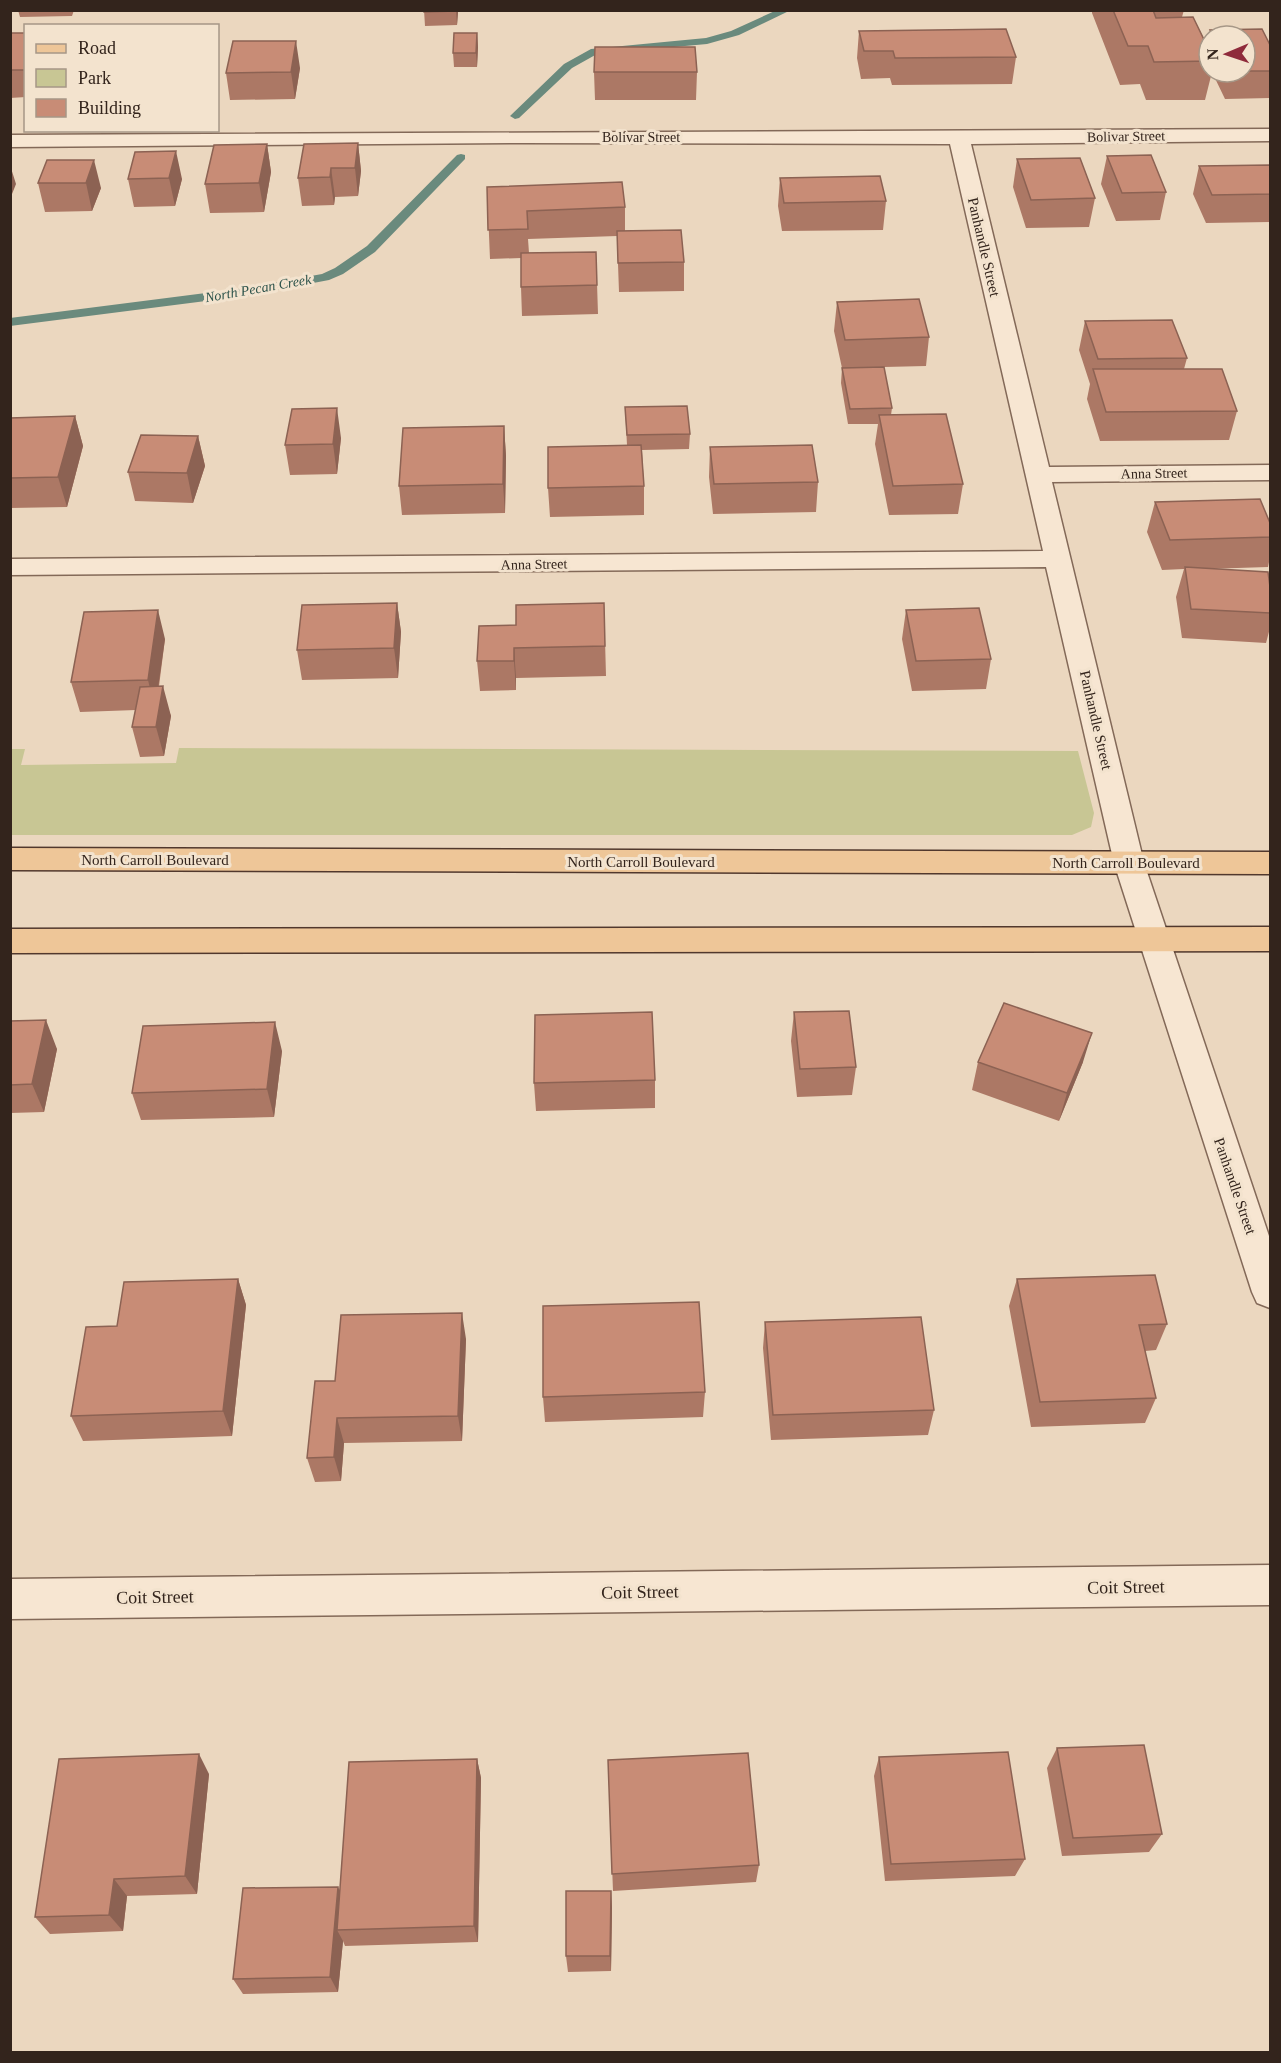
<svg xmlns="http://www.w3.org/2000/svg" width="1281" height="2063" font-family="'Times New Roman',serif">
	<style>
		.green { fill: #c8c694 }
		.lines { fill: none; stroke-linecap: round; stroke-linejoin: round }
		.stream { fill: #6a8a7d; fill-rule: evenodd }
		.minor-casing { stroke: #836958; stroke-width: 3 }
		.major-casing { stroke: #51382d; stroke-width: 3 }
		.minor { fill: #f7e6d2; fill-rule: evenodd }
		.major { fill: #eec698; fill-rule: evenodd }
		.wall { fill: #ac7865; fill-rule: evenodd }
		.shaded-wall { fill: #8c6253 }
		.building { fill: #c88c76; stroke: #8c6253; stroke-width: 1.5 }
		.labels { text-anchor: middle; stroke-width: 6; stroke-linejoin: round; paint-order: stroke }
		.far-street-label { font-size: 14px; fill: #33241c; stroke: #f3e3ce }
		.far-water-label { font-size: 14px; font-style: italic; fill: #2c524a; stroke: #f3e3ce }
		.street-label { font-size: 15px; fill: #33241c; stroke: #f3e3ce }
		.near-street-label { font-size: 18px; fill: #33241c; stroke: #f3e3ce }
	</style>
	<rect width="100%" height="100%" fill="#ebd7bf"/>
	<path class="green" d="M179,748L1078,751L1094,813L1091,827L1072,835H11V749H25L21,765L176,763Z"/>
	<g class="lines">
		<path class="stream" d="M777,10H791L739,35L707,44L597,54L572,68L519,118L515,119L510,116L564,64L591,49L706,38L731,31Z
			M461,154L465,155V159L375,252L343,274L329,280L245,296L10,326V318L245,288L322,274L335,268L367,246L457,155Z"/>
		<defs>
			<path id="minor" d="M1270,129V141L971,144L1049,467L1270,465V480L1052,482L1144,863L1270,1239V1308L1257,1303L1252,1292L1114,863L1046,567L10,575V559L1043,551L950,144L523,143L10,147V135Z
				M1270,1565V1605L10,1619V1579Z"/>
			<path id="major" d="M10,848L1270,852V874L10,870Z
				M1270,927V951L10,953V929Z"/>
		</defs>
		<use href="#minor" class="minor-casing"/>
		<use href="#major" class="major-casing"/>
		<use href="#minor" class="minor"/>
		<use href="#major" class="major"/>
	</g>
	<path class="wall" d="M18,10H74L72,16L20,17Z
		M424,10H458L457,25L425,26Z
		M1092,10H1184L1182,17H1193L1207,45L1210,30L1262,29L1270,45V98L1225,99L1212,72L1205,100H1146L1140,84L1120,85L1092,13ZM1209,36H1245V72H1209Z
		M859,31L1016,57L1012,84L892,85L890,78L861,79L857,58Z
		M10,33H26V97L10,98Z
		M477,33L478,47L477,67H454L453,53Z
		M300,68L295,99L230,100L226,73Z
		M594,72H697L696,100H595Z
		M358,143L361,171L358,196L335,197L334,205L302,206L298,178Z
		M267,144L271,172L264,212L210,213L205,184Z
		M135,152L182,179L175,206L134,207L128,179Z
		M1107,156L1166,192L1160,220L1116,221L1101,184Z
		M1017,159L1095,198L1089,227L1026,228L1013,187Z
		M47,160L101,188L92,211L45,212L38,183Z
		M1270,165V222L1206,223L1193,194L1199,166Z
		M780,178L886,201L883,230L782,231L778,206Z
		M487,187L625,207V231L684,262V291L619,292L617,236L528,239L529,253L596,252L598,314L522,316L521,287V258L490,259Z
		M837,302L929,337L926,366L884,367L892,408L891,415L963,484L958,514L889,515L875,444L878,424H848L841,383L842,368L834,331Z
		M1085,321L1187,358L1184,369L1237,411L1229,440L1100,441L1087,399L1090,384L1079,350Z
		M625,407L690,434L689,449L642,450L644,486V515L550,517L548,488L627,445Z
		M75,416L83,446L67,507L10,508V418Z
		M504,426L506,456L505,513L402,515L399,486Z
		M198,436L205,466L193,503L135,501L128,472Z
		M341,438L337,474L290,475L285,445Z
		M710,447L818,482L816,512L713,514L709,477Z
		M1155,502L1270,537V557L1268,567L1206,569L1270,587V628L1266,643L1182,638L1176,597L1184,569L1162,570L1147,532Z
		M397,603L401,632L398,678L302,680L297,650Z
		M604,603L606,676L516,678V690L480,691L477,661L516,625Z
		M906,610L991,659L986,689L912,691L902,639Z
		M165,639L159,686L171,716L164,756L140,757L132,727L136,710L80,712L71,682Z
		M794,1012L856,1067L852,1095L797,1097L791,1041Z
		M10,1021L57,1049L44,1112L10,1113Z
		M282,1051L274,1117L141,1120L132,1093Z
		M978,1062H1083L1059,1121L972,1090Z
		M655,1080V1108L536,1111L534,1083Z
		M238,1279L246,1305L232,1436L83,1441L71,1416L117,1326Z
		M1017,1279L1167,1324L1156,1350L1145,1351L1156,1398L1145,1423L1031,1427L1009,1306Z
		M765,1322L934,1410L928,1435L771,1440L763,1348Z
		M466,1339L462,1441L344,1443L341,1481L315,1482L307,1458L335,1381Z
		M705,1392L703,1417L545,1422L543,1397Z
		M1057,1748L1162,1834L1149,1852L1062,1856L1047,1768Z
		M879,1757L1025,1859L1015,1876L885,1881L874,1776Z
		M477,1759L481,1778L478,1942L345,1946L343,1941L338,1992L243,1994L233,1979L340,1890Z
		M608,1760L759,1865L756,1882L613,1891Z
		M209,1774L197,1894L127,1896L123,1931L50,1934L35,1917Z
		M611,1891L612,1908L611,1971L568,1972L566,1956Z"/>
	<path class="shaded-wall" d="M456,10H458V13L457,25Z
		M477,33L478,47L477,67L476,53Z
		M296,41L300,68L295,99L291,72Z
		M358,143L361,171L358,196L355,168Z
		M267,144L271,172L264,212L259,183Z
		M176,151L182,179L175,206L169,178Z
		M94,160L101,188L92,211L86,183Z
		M10,165L16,184L10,199Z
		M331,168L335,197L334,205L330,177Z
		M337,408L341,438L337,474L333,444Z
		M75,416L83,446L67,507L58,477Z
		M504,426L506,456L505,513L503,484Z
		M198,436L205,466L193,503L187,473Z
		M397,603L401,632L398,678L394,648Z
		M158,610L165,639L155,709L148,680Z
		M514,648L516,678V690L514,661Z
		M163,686L171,716L164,756L156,727Z
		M46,1020L57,1049L44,1112L32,1084Z
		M275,1022L282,1051L274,1117L267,1089Z
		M1092,1033L1083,1062L1059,1121L1067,1093Z
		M238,1279L246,1305L232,1436L223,1411Z
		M462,1313L466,1339L462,1441L458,1416Z
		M337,1418L344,1443L341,1481L334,1457Z
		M199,1754L209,1774L197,1894L185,1876Z
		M477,1759L481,1778L478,1942L474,1926Z
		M114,1879L127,1896L123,1931L109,1915Z
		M338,1887L346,1903L337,1930L343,1941L338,1992L330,1977Z
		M611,1891L612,1908L611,1971L610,1956Z"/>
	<path class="building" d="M424,10H456V11L424,12Z
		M1113,10H1153L1156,18L1193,17L1209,50V61L1154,62L1148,46H1128Z
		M1006,29L1016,57L895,58L893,51H864L859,31Z
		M1262,29L1270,45V71H1245V36H1213L1210,30Z
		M10,33H26V70H10Z
		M454,33H477L476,53H453Z
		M233,41H296L291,72L226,73Z
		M595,47H695L697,72H594Z
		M358,143L355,168H331L330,177L298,178L304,144Z
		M267,144L259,183L205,184L214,145Z
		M176,151L169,178L128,179L135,152Z
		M1151,155L1166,192L1122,193L1107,156Z
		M1080,158L1095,198L1031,200L1017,159Z
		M47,160H94L86,183H38Z
		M1270,165V194L1212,195L1199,166Z
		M880,176L886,201L784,203L780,178Z
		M622,182L625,207L527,211L528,229L488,230L487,187Z
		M681,230L684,262L618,263L617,231Z
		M596,252L597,285L521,287V253Z
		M919,299L929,337L845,340L837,302Z
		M1172,320L1187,358L1098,359L1085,321Z
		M884,367L892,408L850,409L842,368Z
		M1093,369H1222L1237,411L1106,412Z
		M687,406L690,434L627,435L625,407Z
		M337,408L333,444L285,445L292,409Z
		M946,414L963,484L893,486L879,415Z
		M75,416L58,477L10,478V418Z
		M504,426L503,484L399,486L403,428Z
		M141,435L198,436L187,473L128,472Z
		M641,445L644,486L548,488V447Z
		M812,445L818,482L714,484L710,447Z
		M1260,499L1270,523V537L1170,540L1155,502Z
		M1185,567L1268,572L1270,587V613L1191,609Z
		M397,603L394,648L297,650L302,605Z
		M604,603L605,646L514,648V661H477L479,626L516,625V605Z
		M979,608L991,659L916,661L906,610Z
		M158,610L148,680L71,682L84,612Z
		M163,686L156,727H132L140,687Z
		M1004,1003L1092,1033L1067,1093L978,1062Z
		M849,1011L856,1067L800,1069L794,1012Z
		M652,1012L655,1080L534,1083L535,1015Z
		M46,1020L32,1084L10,1085V1021Z
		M275,1022L267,1089L132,1093L143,1026Z
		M1155,1275L1167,1324L1139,1325L1156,1398L1040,1402L1017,1279Z
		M238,1279L223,1411L71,1416L86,1327L117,1326L124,1282Z
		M699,1302L705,1392L543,1397V1306Z
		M462,1313L458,1416L337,1418L334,1457L307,1458L315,1381H335L341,1315Z
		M921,1317L934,1410L773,1415L765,1322Z
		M1144,1745L1162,1834L1073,1838L1057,1748Z
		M1008,1752L1025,1859L891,1864L879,1757Z
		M748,1753L759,1865L612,1874L608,1760Z
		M199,1754L185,1876L114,1879L109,1915L35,1917L59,1759Z
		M477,1759L474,1926L337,1930L349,1762Z
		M338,1887L330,1977L233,1979L243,1888Z
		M566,1891H611L610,1956H566Z"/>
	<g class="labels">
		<g class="far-street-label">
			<text transform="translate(1126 136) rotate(-1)" y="5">Bolivar Street</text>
			<text x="641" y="142">Bolivar Street</text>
			<text transform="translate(1154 473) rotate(-1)" y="5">Anna Street</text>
			<text transform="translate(534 564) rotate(-1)" y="5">Anna Street</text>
		</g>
		<g class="far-water-label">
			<text transform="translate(258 288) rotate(-10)" y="5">North Pecan Creek</text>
		</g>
		<g class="street-label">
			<text transform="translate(984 247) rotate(77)" y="5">Panhandle Street</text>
			<text transform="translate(1096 720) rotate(77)" y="5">Panhandle Street</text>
			<text x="155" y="865">North Carroll Boulevard</text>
			<text x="641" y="867">North Carroll Boulevard</text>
			<text x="1126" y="868">North Carroll Boulevard</text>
			<text transform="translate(1235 1186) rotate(71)" y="5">Panhandle Street</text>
		</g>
		<g class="near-street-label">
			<text transform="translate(1126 1587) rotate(-1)" y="6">Coit Street</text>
			<text transform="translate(640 1592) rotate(-1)" y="6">Coit Street</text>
			<text transform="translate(155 1597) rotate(-1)" y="6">Coit Street</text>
		</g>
	</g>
	<rect width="1281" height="2063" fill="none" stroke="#33241c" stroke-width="24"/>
	<rect x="24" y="24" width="195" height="108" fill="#f3e3ce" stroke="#a69787" stroke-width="1.5"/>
	<rect x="36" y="44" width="30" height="9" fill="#eec698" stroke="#a69787" stroke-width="1.5"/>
	<text x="78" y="54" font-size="18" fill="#33241c">Road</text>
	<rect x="36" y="69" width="30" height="18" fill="#c8c694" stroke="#a69787" stroke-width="1.5"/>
	<text x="78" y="84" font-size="18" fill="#33241c">Park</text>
	<rect x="36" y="99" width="30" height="18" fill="#c88c76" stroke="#a69787" stroke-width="1.5"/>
	<text x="78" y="114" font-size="18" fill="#33241c">Building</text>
	<g transform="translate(1227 54) rotate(268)"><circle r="28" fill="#f3e3ce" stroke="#a69787" stroke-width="1.5"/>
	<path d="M0-4.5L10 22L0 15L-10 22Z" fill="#8f2b3b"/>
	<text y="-9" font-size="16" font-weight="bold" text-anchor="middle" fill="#33241c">N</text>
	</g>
</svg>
